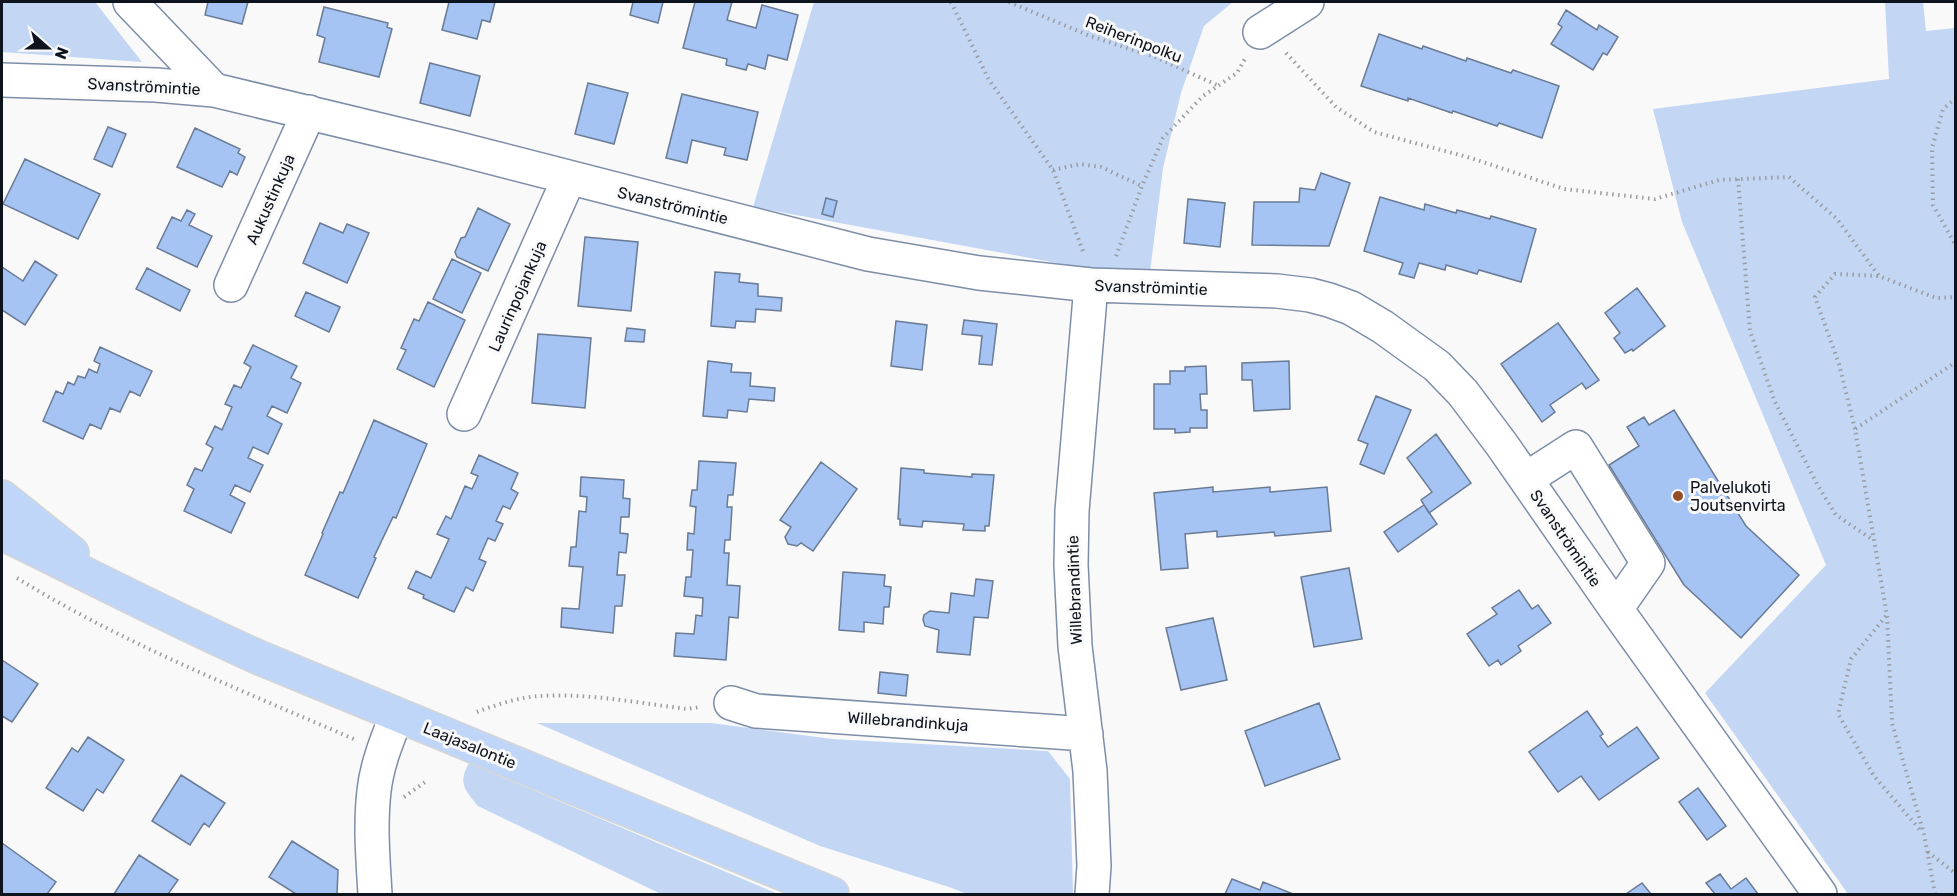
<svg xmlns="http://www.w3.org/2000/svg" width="1957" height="896" font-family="Rubik,sans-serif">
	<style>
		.green { fill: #c3d6f4 }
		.building { fill: #a5c4f4; stroke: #6a7b95; stroke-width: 1.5 }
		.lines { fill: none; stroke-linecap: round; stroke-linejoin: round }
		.minor-casing { stroke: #7d8ea8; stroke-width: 36 }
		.major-casing { stroke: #d4d5d6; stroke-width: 36 }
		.path { stroke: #9a9ca0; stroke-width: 4; stroke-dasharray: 1.5 4.5; stroke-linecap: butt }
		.minor { stroke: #fff; stroke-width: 33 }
		.major { stroke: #c0d6f8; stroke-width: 33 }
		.poi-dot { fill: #944f25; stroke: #f9f9f9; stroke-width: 2 }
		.labels { text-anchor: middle; stroke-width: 6; stroke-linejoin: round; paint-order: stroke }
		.street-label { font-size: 16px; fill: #0e141e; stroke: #f9f9f9 }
		.poi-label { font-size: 16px; fill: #0e141e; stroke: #f9f9f9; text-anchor: start }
	</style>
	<rect width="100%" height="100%" fill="#f9f9f9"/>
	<path class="green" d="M2,2H95L142,62L2,52Z
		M814,2H1233L1204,26L1181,93L1163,168L1149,280L753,207Z
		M1885,2H1923L1926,31L1955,28V894H1848L1705,693L1826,565L1682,222L1653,109L1889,79Z
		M537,723H711L832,739L1048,751L1070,779L1073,894H967L952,888L820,846Z
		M469,763L778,894H661L478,806C464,789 458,783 469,763Z"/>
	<path class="building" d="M208,2H248L242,24L205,15Z
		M449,2H495L490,22L482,20L477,39L442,30Z
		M633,2H663L658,23L630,15Z
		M695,2H732L727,20L756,28L762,5L798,15L787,60L768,55L765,69L748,64L746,70L726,65L727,59L683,48Z
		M324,7L388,23L387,27L392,29L379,77L319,62L325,38L317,35Z
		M1566,10L1597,30L1599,25L1618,37L1607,55L1603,53L1593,70L1551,44L1562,27L1558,24Z
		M1379,34L1422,49L1423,46L1466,61L1467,58L1511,73L1513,70L1559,86L1542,138L1499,123L1497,126L1453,111L1452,113L1408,98V101L1361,86Z
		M430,63L480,76L470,116L420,103Z
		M588,83L628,93L614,144L575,134Z
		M682,94L758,112L747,160L724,155L726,148L692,140L687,163L666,158Z
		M108,127L126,134L112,167L94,159Z
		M195,128L240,149L238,153L245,157L237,175L230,171L222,187L177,167Z
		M25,159L100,194L78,239L3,204Z
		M1321,173L1350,183L1329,246L1252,245L1254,202H1299L1300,188L1315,190Z
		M1380,197L1424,210L1425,204L1456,213L1457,210L1490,219L1491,216L1536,229L1521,282L1479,270L1477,274L1446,265L1445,270L1419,263L1414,278L1399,274L1403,263L1364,251Z
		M826,198L837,201L833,217L822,214Z
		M1188,199L1225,203L1220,247L1184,243Z
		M478,208L510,224L488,271L457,257L455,252L461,238L465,237Z
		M187,210L195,214L189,225L212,236L197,267L157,248L172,217L181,221Z
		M320,223L343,233L347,224L369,233L347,283L303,263Z
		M585,237L638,242L631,311L578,306Z
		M452,259L481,273L462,313L433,299Z
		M35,261L57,275L25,325L2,310V267L23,281Z
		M147,268L190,290L180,311L136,289Z
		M715,272L740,274L739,282L758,284V296L782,298L781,311L756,309L755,322L736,321L735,328L711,326Z
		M1637,288L1665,326L1633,351L1632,349L1625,353L1614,338L1620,333L1605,313Z
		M306,292L340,307L329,332L295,316Z
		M428,302L465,320L434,387L397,369L406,350L401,348L414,319L419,321Z
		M964,320L997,324L992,365L979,364L982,336L962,334Z
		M896,321L927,325L922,370L891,366Z
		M1558,323L1599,380L1586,389L1582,383L1550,405L1555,412L1542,422L1501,364Z
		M627,328L645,330L644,342L625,341Z
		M538,334L591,338L585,408L532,403Z
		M253,345L297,366L291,378L301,383L287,413L272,406L267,416L282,424L268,454L253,447L248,458L263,465L250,492L235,485L230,495L245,503L231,533L184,511L194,489L187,485L195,468L202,471L213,448L206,444L215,426L222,430L232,407L225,404L234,385L241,388L251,367L244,363Z
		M100,347L152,371L140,396L130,391L120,412L110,408L101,429L90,424L83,439L43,421L56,391L63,394L68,382L74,385L78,376L85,378L89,369L97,373L100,364L94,361Z
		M708,361L732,364L731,372L751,373L750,386L775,388L774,401L749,399L747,412L728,410L727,418L703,416Z
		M1289,361L1290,409L1254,411L1252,380H1242V363Z
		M1206,366L1207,394H1200L1201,410H1207V428H1190V432L1175,433V429H1154V384H1170V371H1185V367Z
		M1376,396L1411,410L1384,474L1360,464L1368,444L1358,440Z
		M1674,410L1746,526L1799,575L1741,638L1684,585L1609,465L1639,446L1627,427L1644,417L1649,425Z
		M374,420L427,444L396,518L393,517L374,557L376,558L358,598L305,575L323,534L322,533L340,492L343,493Z
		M1436,434L1471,483L1429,513L1421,500L1432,492L1407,458Z
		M479,455L518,473L511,489L518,493L510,509L503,506L496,521L503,524L495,541L488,538L479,559L486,562L473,591L466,587L454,612L423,598L424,595L408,588L416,571L431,578L449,539L437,534L446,516L451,519L465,486L472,489L478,476L471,473Z
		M699,461L736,463L733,495H728L727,507H732L730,540H725L724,553H729L727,585L740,586L738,618L729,617L726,660L674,656L676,633L694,634L696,615L702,616L703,598L684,596L686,577H691L693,550H687L688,533L694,534L696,507L690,506L692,490H697Z
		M821,462L857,489L813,551L801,543L797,546L788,544L785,537L791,527L780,520Z
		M901,468L924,470V473L972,477V474L994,475L989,526H985V531L963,530L964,524L923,521L922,527L900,525V519H898Z
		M581,477L624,480L623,498L630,499L629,517H621L620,533L628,534L626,553L619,552L617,575H625L622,606H615L613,633L561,627L562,608L579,609L583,567L569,566L571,547H576L579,511L586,512L587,497L580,496Z
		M1213,487V492L1270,487V492L1327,487L1331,531L1275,536L1274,532L1217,537V531L1185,534L1188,568L1161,570L1154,493Z
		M1424,505L1437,524L1398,552L1384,532Z
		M1349,568L1362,639L1314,647L1301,577Z
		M843,572L885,575L884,586L891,587L889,607H884L883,624L864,622V632L839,630Z
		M976,579L993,581L988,618L974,617L970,655L937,652L939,630L925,626L923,620L924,615L930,611L949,613L951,593L974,596Z
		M1519,590L1532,609L1538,605L1551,623L1518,646L1521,651L1501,665L1498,660L1489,666L1467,634L1497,614L1492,608Z
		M1213,618L1227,680L1181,690L1166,628Z
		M2,660L38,684L12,722L2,716Z
		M880,672L908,675L906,696L878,693Z
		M1319,703L1340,759L1265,786L1245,731Z
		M1587,711L1603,734L1600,736L1608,747L1637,727L1659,758L1599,800L1581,776L1558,792L1529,752Z
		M88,737L124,760L103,793L97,789L83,811L46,788L72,748L78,752Z
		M181,775L225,803L209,827L204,823L190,845L152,821Z
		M1698,788L1726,826L1707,840L1679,802Z
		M292,841L338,870L337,894H296L269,877Z
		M2,843L56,882L47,894H2Z
		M139,855L178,880L168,894H114Z
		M1720,874L1731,889L1746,878L1758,894H1715L1706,883Z
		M1232,879L1260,890L1263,882L1293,894H1225Z
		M1642,883L1651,894H1626Z"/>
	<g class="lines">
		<defs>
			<path id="minor" d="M130,2L214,90
				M1260,32L1307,2
				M2,80L156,85L214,90L451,147L868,254L979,273L1091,285L1277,291L1310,295L1329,300L1351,308L1383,327L1437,366L1463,393L1502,445L1616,609L1820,894
				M231,285L309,112
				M1091,285L1072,511L1071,565L1075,646L1090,771L1094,866L1092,894
				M464,414L569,178
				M1526,479L1576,447L1648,563L1616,609
				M731,703L756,711L1086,734
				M375,894C373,860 370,826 374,791C377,764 387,740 397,715"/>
			<path id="major" d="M2,497L72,553
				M2,531L14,539C96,579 177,621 260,658L832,894"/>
		</defs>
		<use href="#minor" class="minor-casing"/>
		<use href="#major" class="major-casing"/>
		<path class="path" d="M951,2L989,80L1053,170L1084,254
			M1009,2L1090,36L1155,57L1217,85
			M1286,53L1336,107L1374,132L1471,158L1564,189L1655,199L1719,180L1789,177L1837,219L1879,276L1936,298L1956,297
			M1956,98L1943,109L1932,148L1933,205L1956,246
			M1053,170L1080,164L1101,167L1142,186
			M1738,179L1750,331L1775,402L1818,486L1836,515L1873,540
			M1116,256L1142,186L1163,138L1203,96L1237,73L1246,57
			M1855,429L1839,364L1815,297L1835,274L1879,276
			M17,578C124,644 241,690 356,740
			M1886,616L1851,659L1838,714L1874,776L1921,831
			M477,712C496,705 519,697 540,696C589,693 639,703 687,709L700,707
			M404,797L428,780
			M1928,852L1956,874
			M1935,894L1924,834L1892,723L1887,616L1855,429L1956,362"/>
		<use href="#minor" class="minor"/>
		<use href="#major" class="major"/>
	</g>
	<circle class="poi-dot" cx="1678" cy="496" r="6"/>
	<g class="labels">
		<g class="street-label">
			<text transform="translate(1134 39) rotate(21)" y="6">Reiherinpolku</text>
			<text transform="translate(144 86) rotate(3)" y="6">Svanströmintie</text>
			<text transform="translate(270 199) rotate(-66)" y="6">Aukustinkuja</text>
			<text transform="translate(673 205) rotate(14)" y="6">Svanströmintie</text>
			<text transform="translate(1151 287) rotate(2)" y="6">Svanströmintie</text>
			<text transform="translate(517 296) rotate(-66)" y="6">Laurinpojankuja</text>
			<text transform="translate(1566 538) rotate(56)" y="6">Svanströmintie</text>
			<text transform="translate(1074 590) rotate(-92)" y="6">Willebrandintie</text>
			<text transform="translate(908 721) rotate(4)" y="6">Willebrandinkuja</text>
			<text transform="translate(470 745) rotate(22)" y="6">Laajasalontie</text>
		</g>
		<g class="poi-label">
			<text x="1690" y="493">Palvelukoti<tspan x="1690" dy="18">Joutsenvirta</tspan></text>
		</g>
	</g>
	<rect width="1957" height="896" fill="none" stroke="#0e141e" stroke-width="6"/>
	<g transform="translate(48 48) rotate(111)" stroke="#f9f9f9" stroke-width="4.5" paint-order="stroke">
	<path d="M0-4.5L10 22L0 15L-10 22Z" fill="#0e141e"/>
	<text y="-9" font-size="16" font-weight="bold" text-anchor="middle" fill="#0e141e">N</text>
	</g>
</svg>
